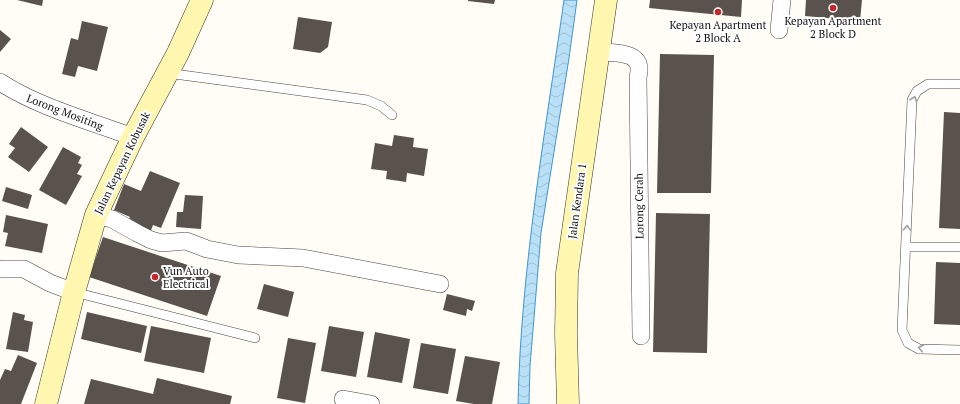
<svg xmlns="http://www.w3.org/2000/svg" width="960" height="404" font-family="'PT Serif',serif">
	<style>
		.water { fill: url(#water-waves); stroke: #3f96cf }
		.building { fill: #5a524d }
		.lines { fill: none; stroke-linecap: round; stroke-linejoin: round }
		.lane-casing { stroke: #444; stroke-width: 10 }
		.street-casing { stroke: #444; stroke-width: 18 }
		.secondary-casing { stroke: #333; stroke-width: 23 }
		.lane { stroke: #fff; stroke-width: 9 }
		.street { stroke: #fff; stroke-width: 17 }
		.secondary { stroke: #fff6b0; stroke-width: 22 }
		.oneway { stroke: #a0a0a0 }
		.poi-dot { fill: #c4262e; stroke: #fff; stroke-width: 1.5 }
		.labels { text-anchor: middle; stroke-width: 4; stroke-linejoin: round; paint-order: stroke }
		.poi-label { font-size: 11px; fill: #111; stroke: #fff }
		.street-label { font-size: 11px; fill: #111; stroke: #fff }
	</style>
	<defs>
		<pattern id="water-waves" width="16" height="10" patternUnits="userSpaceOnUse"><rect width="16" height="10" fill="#b9e0f7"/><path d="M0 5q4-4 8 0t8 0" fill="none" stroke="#9ebfd3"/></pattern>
	</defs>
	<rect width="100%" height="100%" fill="#fffdf5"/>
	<path class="water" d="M564,0H577L569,58L541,233L530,366L529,404H518C521,268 545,134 564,0Z"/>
	<path class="building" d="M17,0H43L42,6Z
		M468,0H495L494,4L468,1Z
		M650,0H742L741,17L649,8Z
		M806,0H862L860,21L805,16Z
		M298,17L332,22L328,47L320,53L293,49Z
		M82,21L108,27L97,71L78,66L75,77L62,74L71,38L78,40Z
		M0,30L11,39L0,52Z
		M660,54L714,55L711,193H657Z
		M944,112L960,113V229L939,228Z
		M21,127L48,147L29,172L8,157L15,148L9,144Z
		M394,135L414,138L413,147L428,149L424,176L407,173L406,182L386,179L387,171L371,169L375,143L392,146Z
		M63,147L81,157L78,163L82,165L77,174L82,176L66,205L39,190Z
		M150,171L180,183L161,228L153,225L150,233L127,224L130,217L114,210L124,184L141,191Z
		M6,187L32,195L28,209L2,201Z
		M185,195L203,196L201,229L176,227L177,212H183Z
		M656,213L710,214L707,353L653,352Z
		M6,215L48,224L42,253L5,246L8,233L3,232Z
		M103,237L221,276L207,316L89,277Z
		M936,262L960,263V325L934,324Z
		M264,284L294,292L288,317L257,309Z
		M447,294L475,301L472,311L467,309L466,316L443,310Z
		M13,312L25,315L24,320L33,322L28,352L6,349Z
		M87,312L147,326L141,353L81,339Z
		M151,326L211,338L204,373L144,361Z
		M329,326L364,332L356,377L321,371Z
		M375,332L410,339L402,383L367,377Z
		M288,338L316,343L305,403L277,398Z
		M421,343L456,349L448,394L413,388Z
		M18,355L37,363L21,404H0V380L5,369L11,371Z
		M465,356L500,362L492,404H474L456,401Z
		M157,378L232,396L230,404H84L91,379L153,394Z"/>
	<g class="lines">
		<defs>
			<path id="lane" d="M167,73L367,100L381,106L392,115
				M960,84H928L917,91L912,100L902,330L908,343L919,349L960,350
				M906,247H960
				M74,292L255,338"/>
			<path id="street" d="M779,30L782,0
				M599,52C617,53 645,51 638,77L641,336
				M0,82C38,107 90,121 133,137
				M96,215L112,219L137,233L151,240L162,243L186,241L207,249L238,255L303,258L440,284
				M3,269H24L50,283L74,292
				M343,399L371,404"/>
			<path id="secondary" d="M46,404L74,292L96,215L133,137L178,53L202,0
				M568,404L566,334L567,273L606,0"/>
		</defs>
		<use href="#lane" class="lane-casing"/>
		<use href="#street" class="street-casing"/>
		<use href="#secondary" class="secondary-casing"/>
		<use href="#lane" class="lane"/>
		<use href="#street" class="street"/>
		<use href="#secondary" class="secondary"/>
	</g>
	<defs><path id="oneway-chevron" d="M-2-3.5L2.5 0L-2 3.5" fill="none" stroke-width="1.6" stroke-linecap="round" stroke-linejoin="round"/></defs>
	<g class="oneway">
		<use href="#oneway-chevron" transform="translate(914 99) rotate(-71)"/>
		<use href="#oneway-chevron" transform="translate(907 228) rotate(-88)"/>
		<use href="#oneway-chevron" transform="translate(921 348) rotate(-168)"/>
	</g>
	<g class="poi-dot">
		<circle cx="833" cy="8" r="4"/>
		<circle cx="718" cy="12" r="4"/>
		<circle cx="155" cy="277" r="4"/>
	</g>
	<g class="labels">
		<g class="poi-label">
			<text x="833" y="25">Kepayan Apartment<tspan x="833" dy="13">2 Block D</tspan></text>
			<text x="718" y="29">Kepayan Apartment<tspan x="718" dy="13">2 Block A</tspan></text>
			<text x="163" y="275" text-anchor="start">Vun Auto<tspan x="163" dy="13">Electrical</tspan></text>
		</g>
		<g class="street-label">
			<text transform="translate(65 112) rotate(21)" y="4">Lorong Mositing</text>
			<text transform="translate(122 163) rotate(-64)" y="4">Jalan Kepayan Kobusak</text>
			<text transform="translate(577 201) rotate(-82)" y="4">Jalan Kendara 1</text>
			<text transform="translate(639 206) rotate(-91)" y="4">Lorong Cerah</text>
		</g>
	</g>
</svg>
